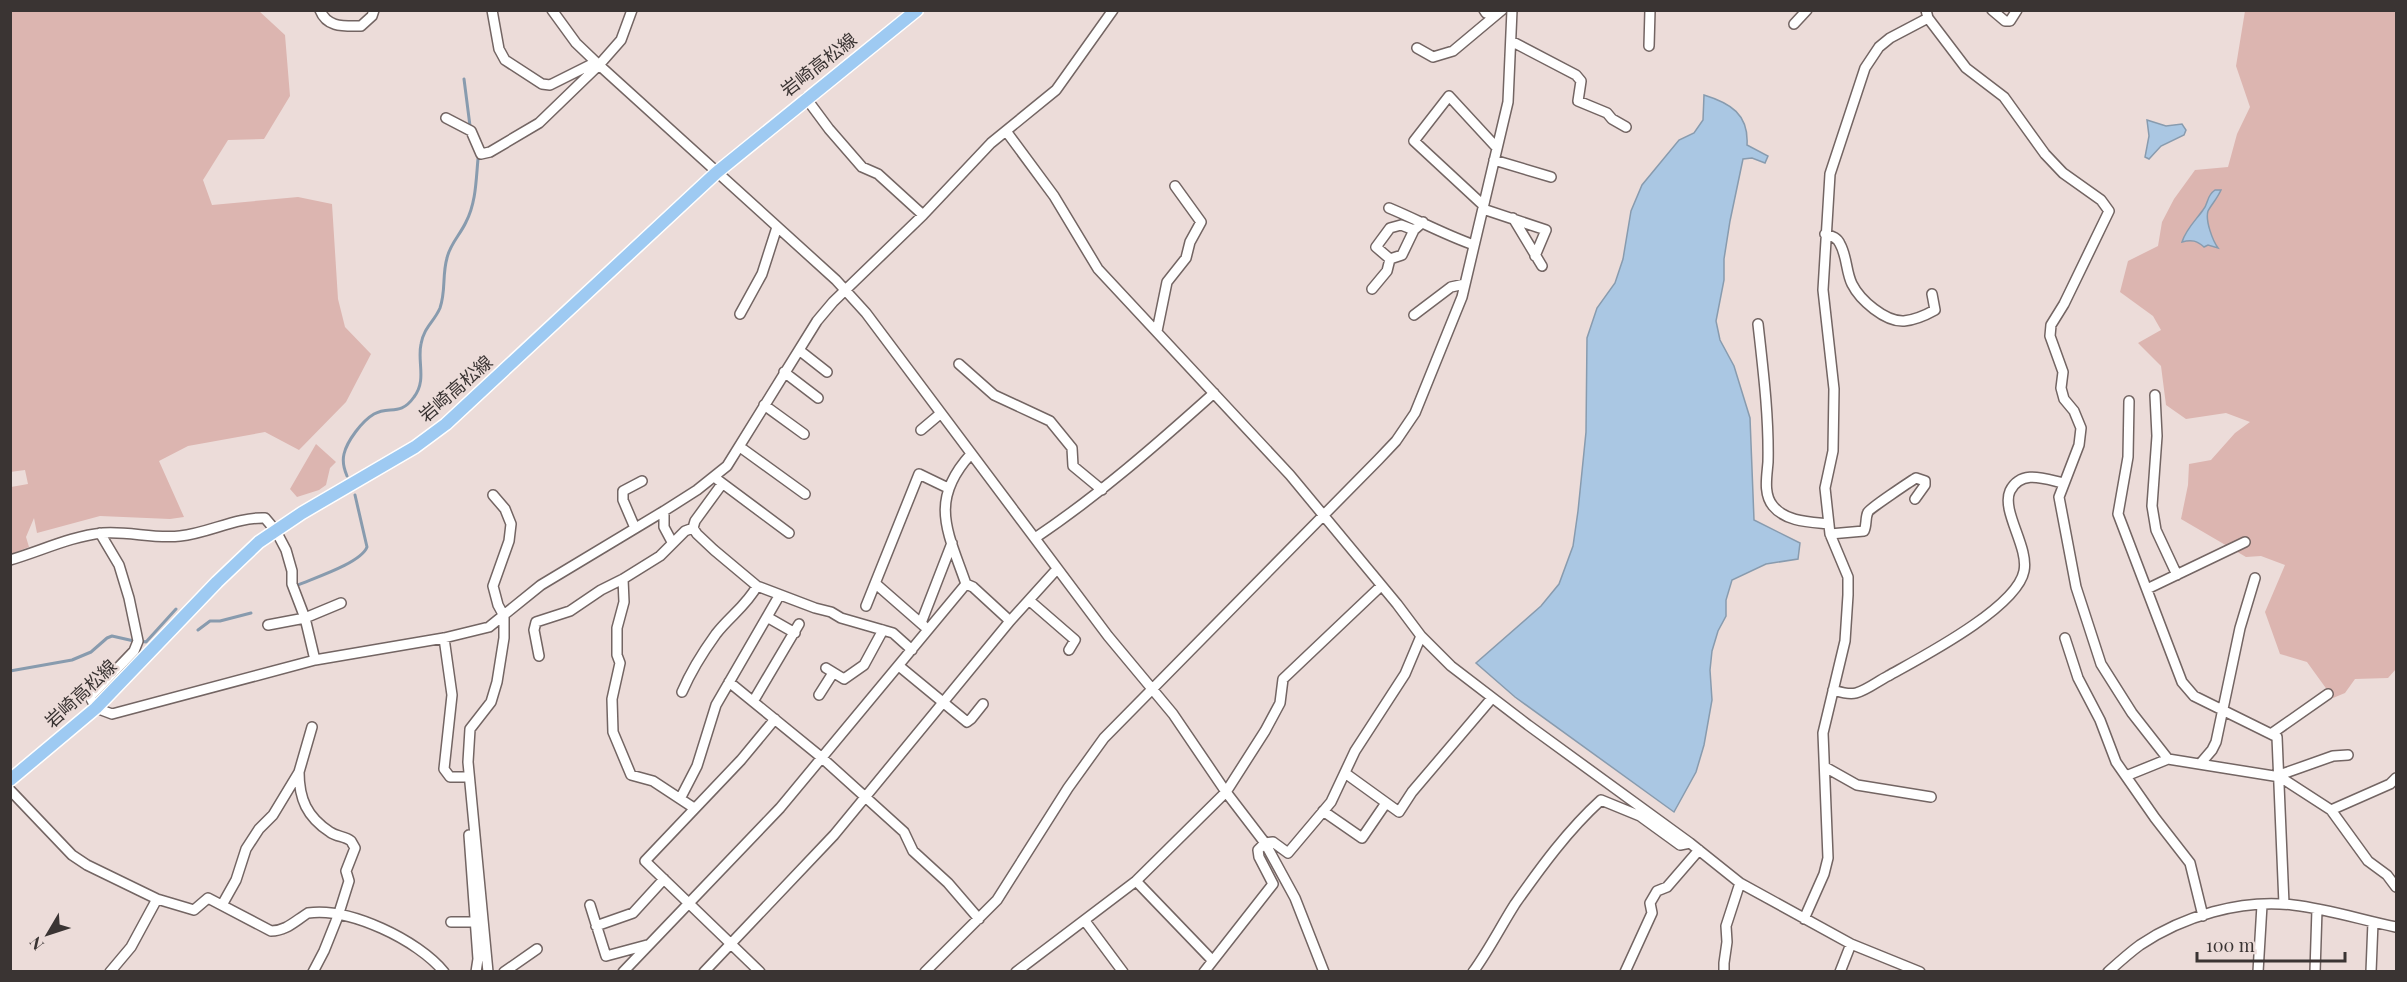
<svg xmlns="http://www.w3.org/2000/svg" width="2407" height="982" font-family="'Playfair Display','Noto Sans JP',serif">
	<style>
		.green { fill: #dcb5b0 }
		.water { fill: #aac7e3; stroke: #889bae; stroke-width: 1.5 }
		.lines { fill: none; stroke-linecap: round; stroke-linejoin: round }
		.stream { stroke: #889bae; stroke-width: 3 }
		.minor-casing { stroke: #736563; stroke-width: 12 }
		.major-casing { stroke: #fff; stroke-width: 15 }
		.minor { stroke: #fff; stroke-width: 9 }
		.major { stroke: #9ecaf2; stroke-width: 12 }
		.labels { text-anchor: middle; stroke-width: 4.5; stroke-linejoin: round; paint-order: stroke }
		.street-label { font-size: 18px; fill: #3a3433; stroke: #ecdcd9 }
	</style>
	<rect width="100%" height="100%" fill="#ecdcd9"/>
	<path class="green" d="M10,11H259L285,35L290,96L264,139L228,140L203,180L212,205L298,197L332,204L338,299L345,327L371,354L346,402L299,450L265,432L188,446L159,461L184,517L170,519L100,516L37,533L34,518L26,537L29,547L11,554V487L28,484L25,470L10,472Z
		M2245,11H2396V669L2388,678L2355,679L2345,693L2333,698L2307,662L2280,654L2265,612L2285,565L2261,556L2246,557L2181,519L2188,485L2189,464L2211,460L2235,433L2250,422L2226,413L2186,419L2166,405L2161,366L2138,343L2161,330L2153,316L2120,292L2128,261L2158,246L2162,222L2174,199L2195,170L2228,167L2237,134L2250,107L2236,66Z
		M316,444L336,462L330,468L326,485L319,490L297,497L290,489Z"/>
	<path class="water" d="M1704,95C1730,103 1749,114 1747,145L1768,156L1765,163L1752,158L1743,159L1730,221L1724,259V280L1716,321L1720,340L1734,366L1750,418L1754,520L1800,543L1798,559L1766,564L1732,580L1726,600V616L1718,631L1712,651L1710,670L1712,700L1704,745L1696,772L1674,812L1515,697L1476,663L1541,606L1559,584L1573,546L1578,511L1586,432L1587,338L1597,308L1615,283L1623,259L1631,211L1642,185L1679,140L1694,133L1703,120Z
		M2147,120L2166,126L2182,124L2186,130L2184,135L2161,146L2149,159L2145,157L2149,136Z
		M2215,190H2221C2217,199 2211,205 2208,211C2205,221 2213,241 2218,248L2208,245L2204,247C2197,241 2192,239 2182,242C2186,229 2196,220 2203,210C2209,203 2206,196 2215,190Z"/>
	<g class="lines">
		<path class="stream" d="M464,79L470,126
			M347,476C344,469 342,462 344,454C347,441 362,421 374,414C389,405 400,417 414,397C427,380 417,362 421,344C424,327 434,322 440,308C446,291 442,275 447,258C450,244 460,235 466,222C476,203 476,180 478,159
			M298,585C314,578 361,563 367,547L355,495
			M198,630L210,621H220L251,613
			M141,641L146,642L176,609
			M10,671L72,660L91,652L107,638L112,636L134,641"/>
		<defs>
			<path id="minor" d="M320,10C327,28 344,26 361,26L372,16L374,10
				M492,10L499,49L505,60L542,84L550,85L596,62
				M552,10L576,43L599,65L836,280L866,313L1108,636L1173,714L1226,792L1265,843L1295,898L1324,972
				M1484,10L1486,13L1489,10
				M1926,10L1928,18L1966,68L2004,97L2045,154L2063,173L2101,200L2109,211L2064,304L2051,325L2050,336L2063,372L2061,388L2064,399L2074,411L2081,428L2079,445L2059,497L2076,587L2101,664L2132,713L2168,759
				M1992,10L2005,21H2010L2017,10
				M1794,24L1807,10
				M1511,41L1576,75L1581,81L1578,101L1607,113L1612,119L1626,127
				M1649,46L1650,10
				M1417,48L1433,57L1453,51L1502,10
				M806,98L829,129L862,167L878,174L923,215
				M446,118L471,131L481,154L490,152L539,123L599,65L621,40L632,10
				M1006,131L1054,196L1098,269L1290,475L1397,604L1421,636L1451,666L1528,725L1690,843L1740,883L1851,944L1920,972
				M1494,160L1551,177
				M1483,205L1414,141L1449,96L1497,148
				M1389,208C1418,220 1445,235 1474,245
				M1483,209L1546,230L1535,256
				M1513,218L1542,266
				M1825,234C1831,236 1837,237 1840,244C1847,256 1846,272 1852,284C1860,300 1885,322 1904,321C1914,320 1926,315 1935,310L1932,294
				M1390,259L1376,247L1390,228L1401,225L1414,230
				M1372,289L1387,271L1390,259L1402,255L1414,230L1423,222
				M740,314L762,274L777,227
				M1414,315L1451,287L1465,284
				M1758,324C1763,369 1769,416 1768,462C1767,476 1763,494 1773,506C1786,522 1810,522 1829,524
				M1157,331L1167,282L1186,258L1190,242L1201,222L1175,186
				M799,350L827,372
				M959,364L994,395L1050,421L1072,448L1073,466L1102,490
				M784,372L818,398
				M2155,395L2157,436L2152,506L2156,530L2177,575
				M2129,401L2128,457L2118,514L2182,682L2194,696L2277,737L2284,904
				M764,405L804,434
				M921,430L940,414
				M740,447L805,494
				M718,480L789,533
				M722,484L695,521L693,528L697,534L714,550L757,586L815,608L831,612L841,618L893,633L912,650
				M664,511V527L672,542
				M635,528L623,500V491L642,481
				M100,533L119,565L129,598L138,641L134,651L90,697L96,708L112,714L315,660L444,638L489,627L541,585L664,511L697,490L727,466L817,321L833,302L923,215L991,143L1056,90L1113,10
				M1830,534L1864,531C1867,525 1865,518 1868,512C1869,509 1911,481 1916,478L1925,481V485L1915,499
				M1035,538C1099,495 1156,445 1214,393
				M10,560C41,551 71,536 103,533C129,531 154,539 180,536C209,533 236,517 265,518L276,531L286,550L292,571V584L305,618L315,660
				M623,579L624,602L617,628V655L620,663L612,699L613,732L631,775L653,781L694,808
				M876,584L924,626
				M966,584L973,587L1010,621
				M2147,589L2245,542
				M1030,601L1075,640L1069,650
				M866,606L919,474L948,488
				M767,617L795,633
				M921,623L952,543
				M268,625L305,618L341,603
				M444,638L452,695L444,769L450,777H469
				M2065,638L2078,678L2100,720L2116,762L2155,818L2190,863L2203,916
				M539,656L534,630L536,622L570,611L601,590L623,579L660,556L685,531L693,528
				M899,666L967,722L971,719L983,704
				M826,668L844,679L864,665L883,630
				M729,682L821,757L904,832L913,851L948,883L979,919
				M1833,690C1840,692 1848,695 1856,693C1867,690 1878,681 1888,676C1920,658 2017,608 2024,571C2029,547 2001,511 2010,491C2021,469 2045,479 2063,483
				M682,692C691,671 703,652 716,634C729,617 747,605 757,586
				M819,695L833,673
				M754,700L799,624
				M2271,734L2328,694
				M2200,764L2212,750L2216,742L2240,628L2255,578
				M1825,767L1857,785L1931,797
				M299,772C299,799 307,817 330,832C337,837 345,836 351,841L355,848L346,871L349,881L338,916L324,951L313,972
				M1345,773L1399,812L1412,792L1492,698
				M2126,776L2168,759L2280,777L2331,810L2368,861L2387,875L2396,887
				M2280,777L2285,773L2333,756L2348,755
				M10,790L72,855L87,865L157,899L194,910L208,898L271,931C286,931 295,921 308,913C349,907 418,940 444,972
				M681,797L697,766L716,705L779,596
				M2331,810L2390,784L2396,778
				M1323,811L1362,838L1386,803
				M469,835L478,959L476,972
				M1136,881L1212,960
				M222,905L236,880L246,849L259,829L273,815L299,772L312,727
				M590,905L606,956L647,945
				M1804,919L1824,874L1828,858L1823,733L1845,641L1848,595V577L1830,534L1825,488L1833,451L1834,389L1823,290L1830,174L1865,68L1879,47L1890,38L1928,18
				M1085,921L1123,972
				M451,922H474
				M596,926L633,913L664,879
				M110,972L131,947L157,899
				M488,972L468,762L470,729L491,702L497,682L504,638V616L498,605L493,586L509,541L511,524L505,509L493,495
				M504,972L537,949
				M623,972L780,808L966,584C948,532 928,501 971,454
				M704,972L834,835L1010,621L1057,569
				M760,972L645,861L741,760L775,719
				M925,972L997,900L1068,788L1104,738L1378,460L1396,441L1415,413L1462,297L1508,102L1512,10
				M1016,972L1136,881L1226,792L1265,731L1280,703L1283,679L1381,586
				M1204,972L1273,884L1259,857L1258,850L1265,843L1273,842L1288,853L1331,802L1355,751L1405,674L1421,636
				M1473,972C1489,950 1501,926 1515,904C1541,867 1568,830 1601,800L1640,816L1680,845L1690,843
				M1625,972L1652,913L1650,903L1657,891L1667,887L1699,850
				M1724,972V963L1727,942L1726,926L1740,883
				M1840,972L1851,944
				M2108,972C2118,963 2129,953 2140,945C2183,916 2241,899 2293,905C2328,909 2362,920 2396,927
				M2258,972L2262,905
				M2315,972L2317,909
				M2371,972L2373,922"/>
			<path id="major" d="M10,780L96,708L217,582L259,542L302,513L415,447L446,424L716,173L917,10"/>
		</defs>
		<use href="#minor" class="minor-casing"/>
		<use href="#major" class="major-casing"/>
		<use href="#minor" class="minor"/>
		<use href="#major" class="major"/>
	</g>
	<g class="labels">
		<g class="street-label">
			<text transform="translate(819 65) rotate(-38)" y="6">岩崎高松線</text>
			<text transform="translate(456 389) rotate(-41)" y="6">岩崎高松線</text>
			<text transform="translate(81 694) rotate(-43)" y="6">岩崎高松線</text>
		</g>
	</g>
	<rect width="2407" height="982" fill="none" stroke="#3a3433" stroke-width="24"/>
	<g transform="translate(48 934) rotate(231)" stroke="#ecdcd9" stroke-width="4.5" paint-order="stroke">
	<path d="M0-4.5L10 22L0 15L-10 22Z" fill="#3a3433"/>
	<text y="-9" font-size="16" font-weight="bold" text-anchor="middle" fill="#3a3433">N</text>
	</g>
	<path d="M2197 952v9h148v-9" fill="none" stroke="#3a3433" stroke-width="3"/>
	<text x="2206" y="952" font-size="18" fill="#3a3433" stroke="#ecdcd9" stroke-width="4.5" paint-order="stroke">100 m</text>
</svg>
